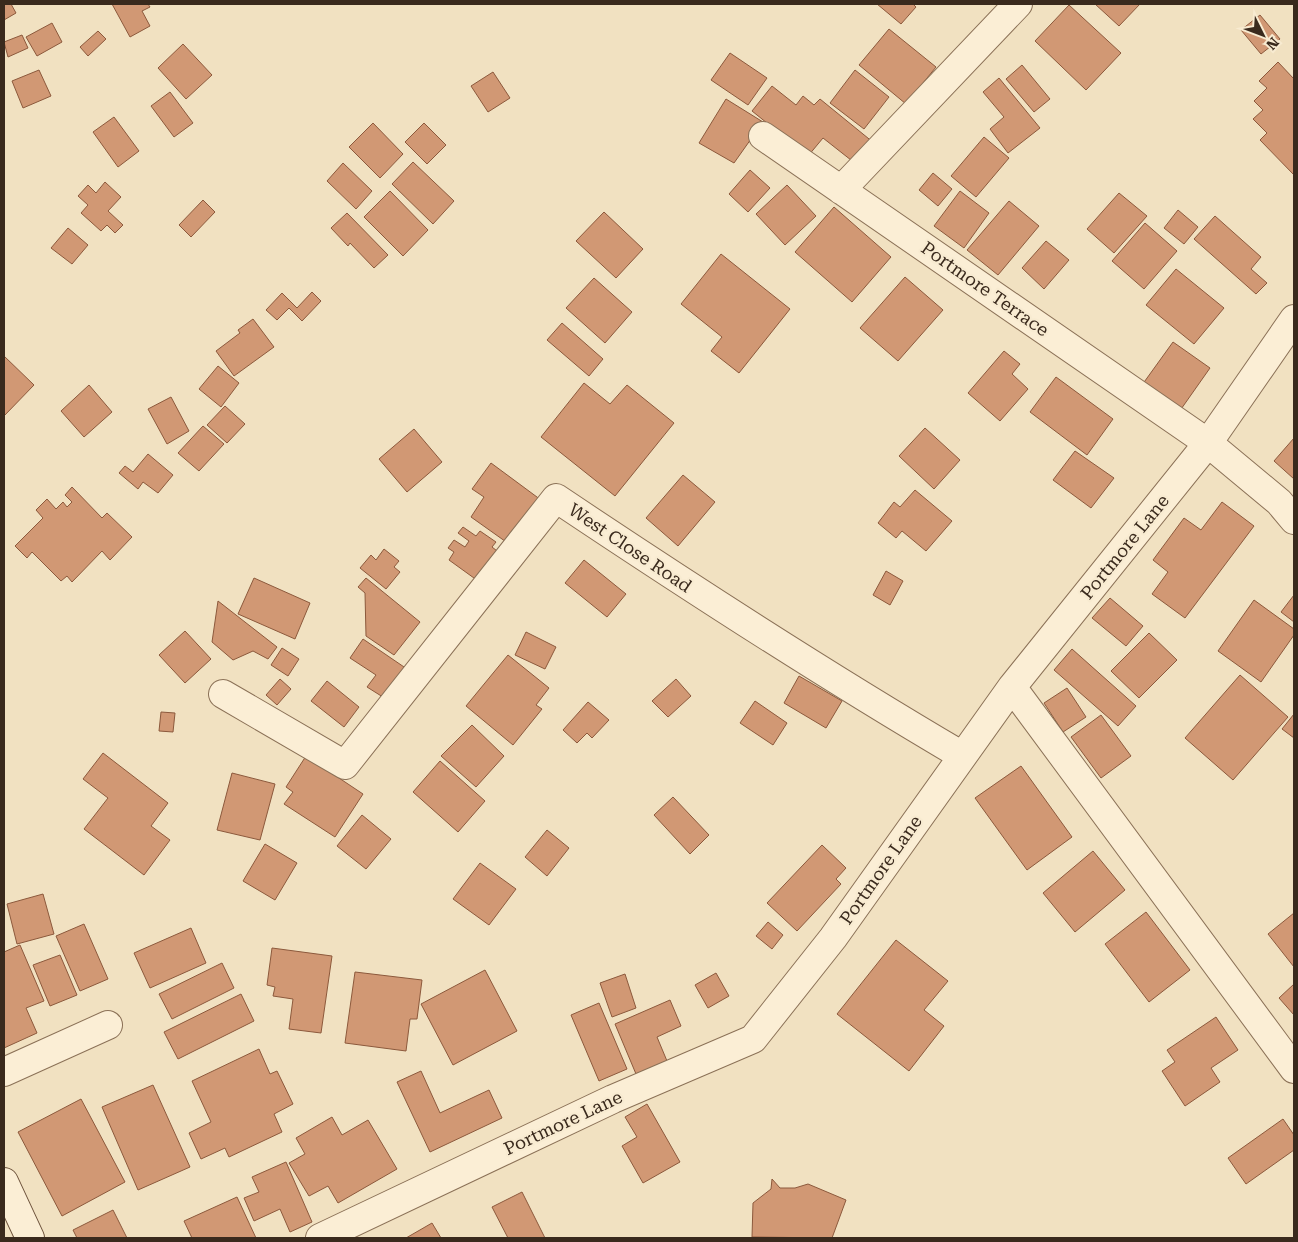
<svg xmlns="http://www.w3.org/2000/svg" width="1298" height="1242" font-family="'Roboto Serif',serif">
	<style>
		.building { fill: #d19874; stroke: #8c593c }
		.lines { fill: none; stroke-linecap: round; stroke-linejoin: round }
		.street-casing { stroke: #8b7157; stroke-width: 30 }
		.secondary-casing { stroke: #6d523b; stroke-width: 30 }
		.street { stroke: #fbeed5; stroke-width: 28 }
		.secondary { stroke: #fbeed5; stroke-width: 28 }
		.labels { text-anchor: middle; stroke-width: 4.5; stroke-linejoin: round; paint-order: stroke }
		.street-label { font-size: 18px; fill: #3a2a1d; stroke: #f8ebd1 }
	</style>
	<rect width="100%" height="100%" fill="#f1e1c1"/>
	<path class="building" d="M4,4H11L16,13L4,20Z
		M112,4H148L150,7L142,11L150,26L130,37Z
		M877,4H913L916,7L901,24Z
		M1095,4H1140L1119,26Z
		M1069,5L1121,53L1086,90L1035,41Z
		M1260,15L1280,39L1261,54L1241,30Z
		M52,23L62,42L37,56L26,37Z
		M889,29L936,67L906,104L859,65Z
		M98,31L106,39L88,56L80,47Z
		M22,35L28,48L8,57L4,42Z
		M183,44L212,75L186,99L158,68Z
		M730,53L767,78L748,105L711,80Z
		M1278,62L1294,79V175L1260,140L1267,133L1253,119L1263,110L1254,101L1267,88L1259,81Z
		M1022,65L1050,99L1034,112L1006,79Z
		M39,70L51,96L23,108L12,81Z
		M855,70L889,97L864,129L830,103Z
		M493,72L510,98L488,112L471,86Z
		M999,78L1040,128L1008,153L990,129L1004,117L983,92Z
		M772,86L796,105L803,96L814,105L820,99L874,143L856,164L823,138L808,156L752,111Z
		M170,92L193,123L174,137L151,106Z
		M726,99L763,122L734,163L699,143Z
		M114,117L139,151L118,167L93,132Z
		M373,123L403,154L380,178L349,147Z
		M424,123L446,145L427,164L405,142Z
		M984,137L1009,158L976,197L951,176Z
		M413,162L454,201L433,224L392,184Z
		M343,163L372,191L356,209L327,181Z
		M750,170L770,188L748,212L729,194Z
		M933,173L952,189L938,206L919,190Z
		M105,182L121,197L108,211L123,225L115,233L107,225L101,231L81,213L88,205L78,196L88,185L96,193Z
		M787,185L816,216L785,245L756,214Z
		M390,191L428,230L403,256L364,217Z
		M960,191L989,213L964,248L934,226Z
		M1119,193L1147,216L1114,253L1087,229Z
		M203,200L215,212L191,237L179,225Z
		M1009,201L1039,226L998,275L967,250Z
		M834,207L891,257L852,302L795,252Z
		M1178,210L1198,227L1184,244L1164,228Z
		M604,212L643,249L616,278L576,241Z
		M347,213L388,255L374,268L350,243L348,246L331,228Z
		M1215,216L1261,257L1251,269L1267,283L1256,294L1194,239Z
		M1145,223L1177,251L1144,289L1112,261Z
		M68,228L88,245L72,264L51,248Z
		M1046,241L1069,260L1044,289L1022,268Z
		M721,254L790,309L739,373L711,351L722,337L681,304Z
		M1176,269L1224,308L1194,344L1146,305Z
		M905,277L943,310L898,361L860,328Z
		M594,278L632,312L605,343L566,308Z
		M312,292L321,301L302,321L289,308L277,320L266,310L282,293L297,308Z
		M253,319L274,347L234,376L216,351L240,333L238,330Z
		M562,323L603,359L589,376L547,340Z
		M1173,342L1210,368L1179,412L1142,385Z
		M1004,351L1020,364L1012,374L1028,389L1000,421L968,393Z
		M4,356L34,385L4,416Z
		M218,366L239,383L221,407L199,389Z
		M1056,377L1113,419L1087,455L1030,412Z
		M584,383L610,404L627,385L674,423L615,496L541,437Z
		M89,385L112,412L84,437L61,411Z
		M171,397L189,431L167,444L148,409Z
		M225,406L245,424L227,443L207,425Z
		M203,426L224,444L199,471L178,453Z
		M925,428L960,460L934,489L899,456Z
		M414,429L442,462L407,492L379,459Z
		M1294,438V479L1274,461Z
		M1075,451L1114,478L1091,508L1053,480Z
		M148,454L173,475L158,493L143,482L138,489L119,473L125,466L133,472Z
		M491,463L541,500L509,544L471,517L484,497L472,489Z
		M683,475L715,502L678,546L646,518Z
		M72,487L102,518L107,513L132,537L110,560L102,551L72,582L67,576L61,581L32,552L27,558L15,546L43,518L36,510L47,499L56,509L63,502L67,507L72,502L65,495Z
		M915,490L952,521L926,551L902,531L896,538L878,523L894,502L900,507Z
		M1222,502L1254,526L1185,618L1152,594L1168,572L1153,560L1184,518L1201,530Z
		M463,527L476,536L480,531L496,542L492,547L506,558L485,586L449,560L454,552L448,548L454,540L465,547L469,541L458,533Z
		M384,549L399,561L394,567L400,572L386,589L360,568L371,555L376,560Z
		M584,560L626,594L607,617L565,583Z
		M886,571L903,581L890,605L873,595Z
		M254,578L310,603L295,639L238,614Z
		M366,578L420,622L394,655L366,636L365,593L358,587Z
		M1294,595V622L1281,612Z
		M1110,598L1143,626L1126,646L1092,618Z
		M1254,600L1294,629V635L1261,682L1218,651Z
		M218,601L277,647L268,659L253,651L233,660L212,642Z
		M185,631L211,659L185,683L159,655Z
		M526,632L556,647L545,669L515,655Z
		M1149,633L1177,660L1139,698L1111,671Z
		M363,639L407,669L386,699L367,687L376,675L350,658Z
		M282,648L299,659L288,676L271,665Z
		M1072,649L1136,706L1118,726L1054,670Z
		M508,655L549,688L536,705L542,709L513,745L466,706Z
		M1240,675L1288,717L1233,780L1185,738Z
		M799,676L842,701L826,728L784,703Z
		M280,679L291,689L277,705L266,695Z
		M676,679L691,696L668,717L652,701Z
		M327,681L359,707L344,727L311,701Z
		M1067,688L1086,717L1063,732L1044,703Z
		M755,701L787,723L773,745L740,723Z
		M588,702L609,720L592,738L587,733L577,743L563,730Z
		M161,712L175,713L173,732L159,731Z
		M1294,714V738L1282,729Z
		M1101,715L1131,756L1101,778L1071,737Z
		M472,725L504,756L476,787L441,756Z
		M103,753L168,803L151,826L170,840L144,875L84,829L108,798L83,779Z
		M306,756L363,794L335,837L284,804L293,792L286,787Z
		M440,761L485,801L458,832L413,792Z
		M1021,766L1072,837L1027,870L975,798Z
		M232,773L275,784L260,840L217,830Z
		M673,797L709,835L690,854L654,815Z
		M362,815L391,839L366,869L337,846Z
		M547,830L569,848L547,876L525,857Z
		M265,844L297,863L275,900L243,881Z
		M822,845L846,868L836,879L841,884L797,931L767,903Z
		M1093,851L1125,890L1075,932L1043,893Z
		M480,863L516,889L489,925L453,899Z
		M43,894L54,934L17,944L7,904Z
		M1146,912L1190,970L1149,1002L1105,944Z
		M1294,913V967L1268,934Z
		M768,922L783,935L772,949L756,936Z
		M84,924L108,979L80,991L56,936Z
		M191,928L206,963L150,988L134,953Z
		M896,940L948,981L924,1010L944,1026L909,1071L837,1014Z
		M20,945L44,1001L26,1008L37,1033L4,1048V952Z
		M272,948L332,956L321,1033L289,1029L293,999L273,996L275,987L267,985Z
		M60,955L77,995L50,1006L33,965Z
		M222,963L234,988L172,1019L159,994Z
		M485,970L517,1031L453,1065L421,1004Z
		M355,972L422,980L417,1019H410L406,1051L345,1043Z
		M716,973L729,996L708,1008L695,985Z
		M625,974L636,1008L612,1017L600,983Z
		M1294,984V1015L1279,998Z
		M241,994L254,1021L178,1059L164,1032Z
		M670,1000L681,1026L657,1037L667,1061L636,1074L615,1024Z
		M599,1003L627,1069L599,1081L571,1015Z
		M1216,1017L1238,1050L1211,1068L1220,1082L1185,1106L1162,1071L1175,1062L1167,1050Z
		M259,1049L270,1074L277,1071L293,1104L274,1114L282,1132L229,1157L225,1148L201,1159L189,1133L211,1122L192,1081Z
		M421,1071L440,1113L489,1090L502,1118L430,1152L397,1082Z
		M153,1085L190,1167L138,1190L102,1107Z
		M81,1099L125,1182L62,1216L18,1132Z
		M647,1104L680,1162L643,1183L622,1146L637,1137L625,1117Z
		M332,1117L342,1135L368,1120L397,1169L338,1203L328,1186L309,1196L289,1163L305,1154L296,1138Z
		M1283,1119L1294,1135V1150L1246,1184L1228,1158Z
		M286,1162L312,1222L290,1232L280,1209L254,1221L244,1198L259,1192L252,1177Z
		M772,1179L780,1188H795L808,1184L846,1200L832,1238L752,1237L753,1203L771,1189Z
		M522,1192L545,1238H508L492,1207Z
		M237,1197L256,1238H192L184,1221Z
		M113,1210L127,1238H77L73,1230Z
		M432,1223L441,1238H406Z"/>
	<g class="lines">
		<defs>
			<path id="street" d="M763,136L1208,443L1279,502L1294,520
				M841,190L1018,4
				M1012,687L1294,1069
				M223,694L345,765L556,498C689,587 823,674 961,755
				M4,1072L108,1025
				M320,1238L613,1099L753,1039L833,938L1012,687L1208,443L1294,319"/>
			<path id="secondary" d="M4,1182L30,1238"/>
		</defs>
		<use href="#street" class="street-casing"/>
		<use href="#secondary" class="secondary-casing"/>
		<use href="#street" class="street"/>
		<use href="#secondary" class="secondary"/>
	</g>
	<g class="labels">
		<g class="street-label">
			<text transform="translate(985 289) rotate(35)" y="6">Portmore Terrace</text>
			<text transform="translate(1125 547) rotate(-51)" y="6">Portmore Lane</text>
			<text transform="translate(630 548) rotate(34)" y="6">West Close Road</text>
			<text transform="translate(881 870) rotate(-55)" y="6">Portmore Lane</text>
			<text transform="translate(563 1123) rotate(-25)" y="6">Portmore Lane</text>
		</g>
	</g>
	<rect width="1298" height="1242" fill="none" stroke="#3a2a1d" stroke-width="10"/>
	<g transform="translate(1263 35) rotate(132)" stroke="#f8ebd1" stroke-width="4" paint-order="stroke">
	<path d="M0-4L9 19L0 12L-9 19Z" fill="#3a2a1d"/>
	<text y="-8" font-size="14" font-weight="bold" text-anchor="middle" fill="#3a2a1d">N</text>
	</g>
</svg>
